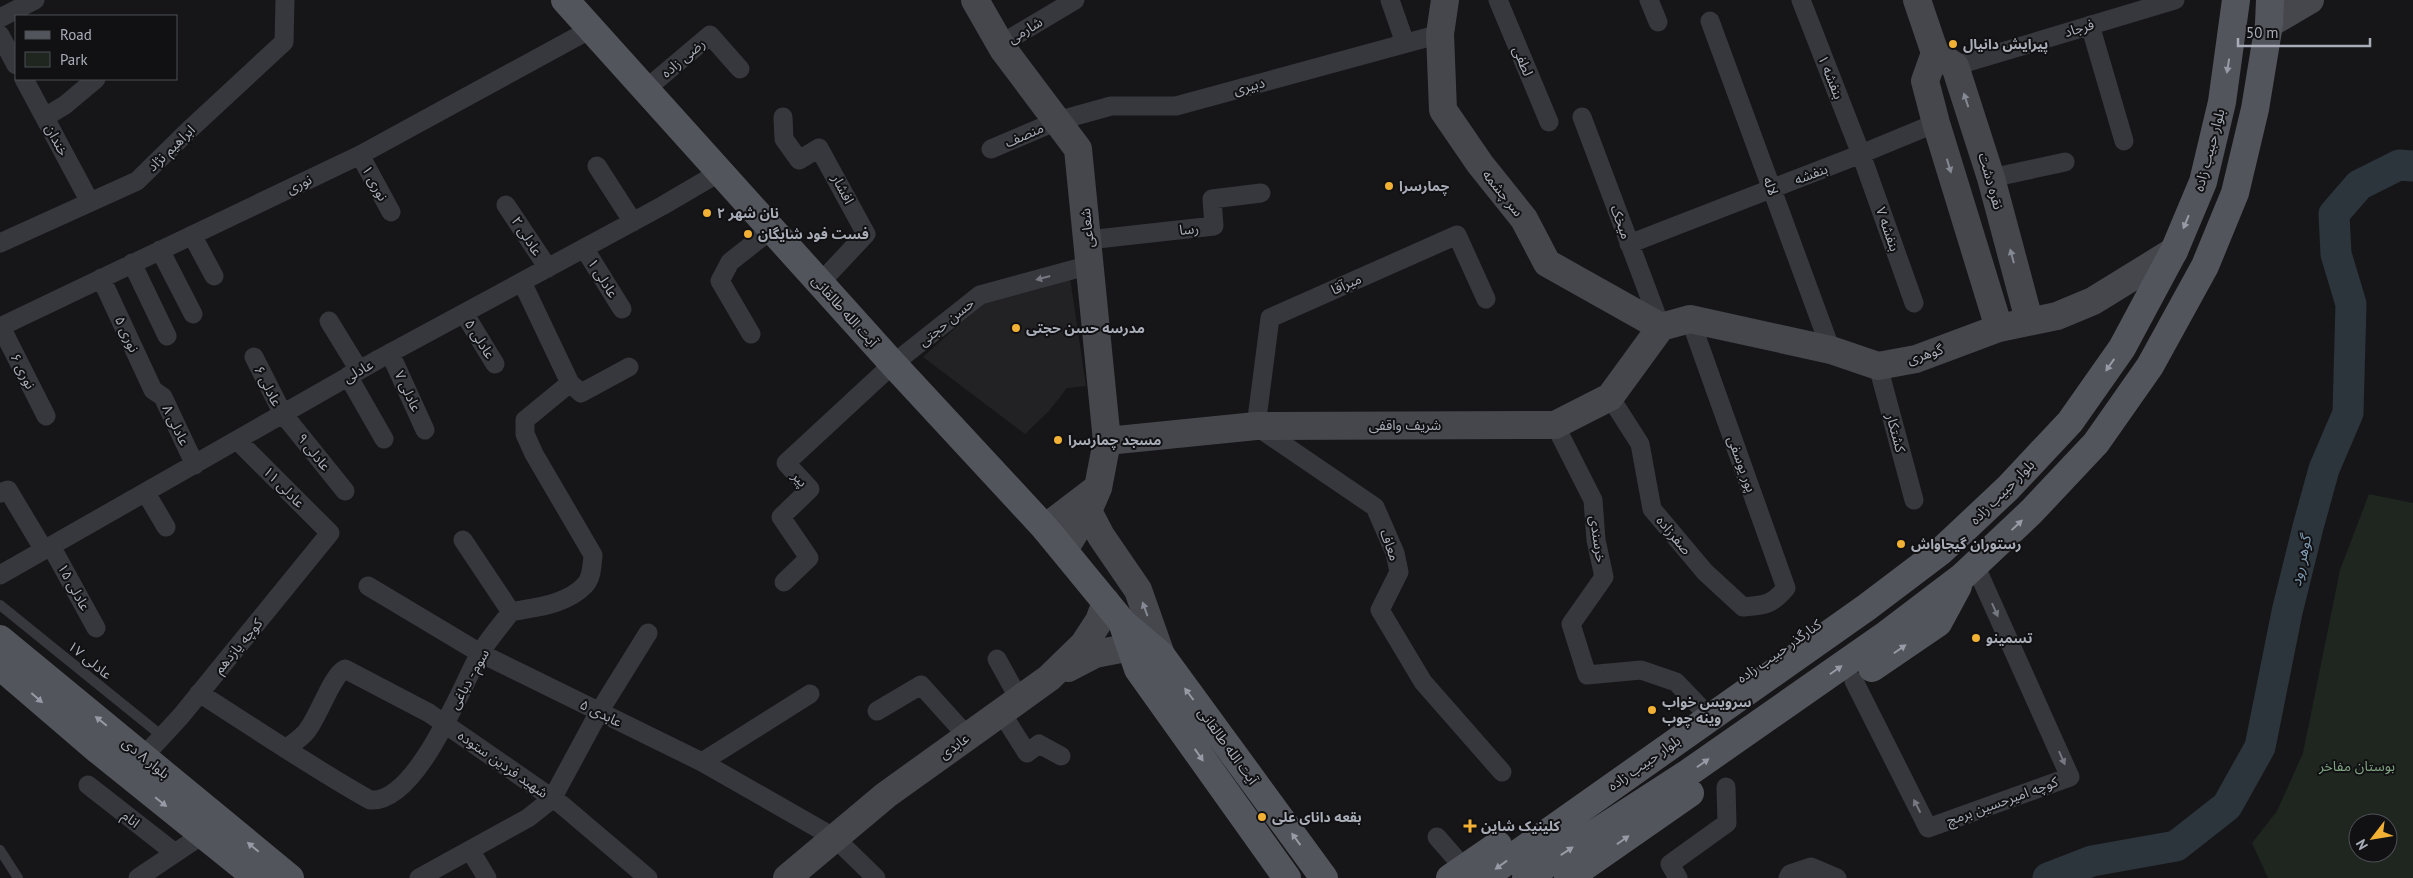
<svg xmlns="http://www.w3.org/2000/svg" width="2413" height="878" font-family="'PT Sans','Noto Sans Arabic',sans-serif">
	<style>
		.built { fill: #222225 }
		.green { fill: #1e261f; fill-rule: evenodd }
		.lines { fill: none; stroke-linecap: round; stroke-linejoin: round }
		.river { stroke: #2c353c; stroke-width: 31 }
		.lane { stroke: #37383d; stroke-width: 10 }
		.street { stroke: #37383d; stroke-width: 19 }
		.secondary { stroke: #45474d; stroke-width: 28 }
		.primary { stroke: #53555c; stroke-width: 28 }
		.oneway { fill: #979ba6 }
		.oneway2 { fill: #858993 }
		.oneway3 { fill: #757881 }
		.poi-dot { fill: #f2b134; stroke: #111113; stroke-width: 2 }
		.labels { text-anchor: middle; stroke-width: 4; stroke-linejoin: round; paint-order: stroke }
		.street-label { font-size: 14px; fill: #a8adb8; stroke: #111113 }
		.poi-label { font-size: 14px; font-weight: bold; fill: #a8adb8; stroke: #111113; text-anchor: start }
		.park-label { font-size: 14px; fill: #7fa381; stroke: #111113 }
		.water-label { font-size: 15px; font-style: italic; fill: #7f9bb3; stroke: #111113 }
	</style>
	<rect width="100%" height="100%" fill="#161618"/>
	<path class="built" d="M1070,278L1086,386L1067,388L1049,411L1025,434L923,357L987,299Z"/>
	<path class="green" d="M2369,494L2413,503V878H2268L2252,843L2277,811L2303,753L2340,570ZM2358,823H2388V853H2358Z"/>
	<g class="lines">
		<path class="river" d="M2048,878L2092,861L2176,846L2227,806L2260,747L2287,612L2308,527L2324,469L2348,413L2351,304L2336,254L2334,214L2359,185L2399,165L2413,166"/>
		<path class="lane" d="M0,605L162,736
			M0,850L18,878"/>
		<path class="street" d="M1390,0L1405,43
			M1498,0L1549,122
			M1649,0L1658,22
			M1801,0L1861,154L1914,303
			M0,18L35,0
			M1710,21L1831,350
			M2090,25L2124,141
			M0,35L16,65
			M1001,44L1075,0
			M1955,66L2175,0
			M24,79L90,202
			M646,89L710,35L740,69
			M45,117L65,105L96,79
			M783,117L784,139L799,160L819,148L866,234L820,283
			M1582,117L1661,327
			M991,149L1057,121L1111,106H1176L1440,34
			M360,155L391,212
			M597,166L633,222
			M1991,178L2065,162
			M506,205L548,268
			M192,235L214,276
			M1088,240L1214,226L1212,199L1261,193
			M0,243L137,181L188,131L284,42L285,0
			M1629,244L1861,154L1936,123
			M584,248L622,309
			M160,250L193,314
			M132,263L167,336
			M101,278L153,390L163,397L195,465
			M1486,299L1457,235L1270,318L1256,426L1375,507L1395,553L1399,572L1380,610L1423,682L1502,772
			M464,313L495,364
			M329,321L359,370
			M0,327L360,155L591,29
			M1,327L46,416
			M751,334L720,281L730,262L772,229
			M390,353L425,430
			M254,357L283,414L345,491
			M1878,366L1914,500
			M348,376L384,439
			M570,383L581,393L629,367
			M1610,397L1640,444L1652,509L1705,572L1743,607C1765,605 1772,605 1786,588L1690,319
			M1555,425L1593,500L1596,540L1604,577L1571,624L1587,675L1641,670L1676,682L1699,706
			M0,493L8,490L44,550
			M146,493L166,527
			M463,540L511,612
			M51,546L96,628
			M0,575L379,359L662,206L720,172
			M784,582L809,558L781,517L810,489L786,463L893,364L980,295L1090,265
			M368,586L480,653L702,762L835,838L876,878
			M997,659L1019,699
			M1854,681L1928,828L2070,777L1975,565
			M199,693C256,729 311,767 370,800C416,804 460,690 479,655C488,640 500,626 511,612C536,607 566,605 585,585C592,578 592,565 593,555L534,454L525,434V420L570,383L522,282
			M877,711L921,685L967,736
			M1001,712L1027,753L1039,744L1061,756
			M287,748C293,743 301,738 306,732C319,717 331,676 345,669L429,713L562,805L648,878
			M144,756L181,716L330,533L237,440
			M702,762L810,694
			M88,785L175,853
			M1437,837L1464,868
			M470,850L487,878
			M138,878L202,835
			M419,878L528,818L552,799L599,712L648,633
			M1678,878L1670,864L1727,823L1726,787
			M1788,878L1790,874L1811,867L1837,878"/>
		<path class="secondary" d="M975,0L1003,49L1078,149L1107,441L1098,488L1088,511L1064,550
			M1445,0L1440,34L1443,110L1480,164L1524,219L1547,263L1661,327
			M1917,0L1935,53L1925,81L1936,123L1999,328
			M2269,24L2310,0
			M1935,53L1955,66L1991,178L2029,320
			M1661,327L1690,319L1831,350L1878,366L1916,359L1999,328L2057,316L2093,301L2174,251
			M1107,441L1256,426L1555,425L1610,397L1661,327
			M1088,511L1101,536L1138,590L1161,655
			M1045,528L1095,490
			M1068,668L1095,654L1131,647
			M787,878L886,795L1049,678L1084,644L1099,621L1106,602"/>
		<path class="primary" d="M565,0L893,364L1045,528L1123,623L1161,655L1324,878
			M1123,625L1138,669L1287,878
			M0,639L290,878
			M0,666L98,750L257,878
			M1872,668L1938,623L1958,586
			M1450,878L1498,845
			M1483,878L1867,607L1941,551L2008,488L2070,422L2122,348L2174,251L2203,182L2222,102L2236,0
			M1526,878L1688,773L1887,634L1962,577L2031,512L2096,443L2150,366L2205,266L2235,193L2255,109L2269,24L2270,0
			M1568,878L1690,793"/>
	</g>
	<defs><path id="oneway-solid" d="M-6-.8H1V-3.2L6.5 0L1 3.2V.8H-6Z" transform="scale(1.25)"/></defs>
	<g class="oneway">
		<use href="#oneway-solid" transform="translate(2228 66) rotate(99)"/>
		<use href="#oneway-solid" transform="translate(2186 222) rotate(112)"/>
		<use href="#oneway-solid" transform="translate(2110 365) rotate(125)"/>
		<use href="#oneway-solid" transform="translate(2017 525) rotate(-43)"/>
		<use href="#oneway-solid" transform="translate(1900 649) rotate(-35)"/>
		<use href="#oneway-solid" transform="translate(1836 670) rotate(-35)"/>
		<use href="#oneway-solid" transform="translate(1189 694) rotate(-127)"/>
		<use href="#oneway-solid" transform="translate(37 698) rotate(41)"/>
		<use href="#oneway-solid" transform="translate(101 721) rotate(-141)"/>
		<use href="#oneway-solid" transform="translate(1199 755) rotate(55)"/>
		<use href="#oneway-solid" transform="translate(1703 763) rotate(-35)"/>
		<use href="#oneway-solid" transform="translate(161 802) rotate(39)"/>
		<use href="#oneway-solid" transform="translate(1296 839) rotate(-126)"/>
		<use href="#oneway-solid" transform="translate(1623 840) rotate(-35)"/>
		<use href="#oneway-solid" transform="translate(253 847) rotate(-140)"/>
		<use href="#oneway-solid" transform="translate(1567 851) rotate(-33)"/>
		<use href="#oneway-solid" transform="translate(1501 865) rotate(144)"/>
	</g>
	<g class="oneway2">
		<use href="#oneway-solid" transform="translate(1966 100) rotate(-108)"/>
		<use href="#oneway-solid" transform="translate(1949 166) rotate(73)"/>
		<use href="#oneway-solid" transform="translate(2012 256) rotate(-105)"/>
		<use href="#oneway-solid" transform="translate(1145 609) rotate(-110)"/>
	</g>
	<g class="oneway3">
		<use href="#oneway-solid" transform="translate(1043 278) rotate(165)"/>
		<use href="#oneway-solid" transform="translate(1995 610) rotate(66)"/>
		<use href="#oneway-solid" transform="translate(2062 758) rotate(66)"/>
		<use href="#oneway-solid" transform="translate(1917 806) rotate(-117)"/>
	</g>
	<g class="poi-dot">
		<circle cx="1953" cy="44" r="5"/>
		<circle cx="1389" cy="186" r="5"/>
		<circle cx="707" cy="213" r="5"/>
		<circle cx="748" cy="234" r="5"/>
		<circle cx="1016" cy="328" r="5"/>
		<circle cx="1058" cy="440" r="5"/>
		<circle cx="1901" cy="544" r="5"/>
		<circle cx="1976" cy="638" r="5"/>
		<circle cx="1652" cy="710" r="5"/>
		<circle cx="1262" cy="817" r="5"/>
		<path d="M1467.5 818.5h5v5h5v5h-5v5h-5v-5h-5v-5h5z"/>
	</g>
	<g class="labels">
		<g class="street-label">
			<text transform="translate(2079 28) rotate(-17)" y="5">فرجاد</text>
			<text transform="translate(1025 30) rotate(-31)" y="5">شارمی</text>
			<text transform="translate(683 58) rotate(-40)" y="5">رضی زاده</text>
			<text transform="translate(1523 61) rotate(67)" y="5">لطفی</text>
			<text transform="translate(1831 77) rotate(68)" y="5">بنفشه ۱</text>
			<text transform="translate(1249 86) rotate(-15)" y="5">دبیری</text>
			<text transform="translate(1024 135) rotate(-24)" y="5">منصف</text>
			<text transform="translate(57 140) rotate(62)" y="5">خندان</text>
			<text transform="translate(171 148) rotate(-44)" y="5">ابراهیم نژاد</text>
			<text transform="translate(2209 150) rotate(-75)" y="5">بلوار حبیب زاده</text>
			<text transform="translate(1811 174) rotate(-21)" y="5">بنفشه</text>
			<text transform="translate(1991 181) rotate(74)" y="5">نقره دشت</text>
			<text transform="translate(375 183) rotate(61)" y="5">نوری ۱</text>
			<text transform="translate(299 184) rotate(-26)" y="5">نوری</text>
			<text transform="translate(1771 186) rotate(70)" y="5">لاله</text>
			<text transform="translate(843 189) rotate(62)" y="5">افشار</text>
			<text transform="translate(1503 193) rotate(51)" y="5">سر چشمه</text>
			<text transform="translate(1621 222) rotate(70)" y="5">میخک</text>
			<text transform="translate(1087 228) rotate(-96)" y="5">شعاعی</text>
			<text transform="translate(1189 229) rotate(-6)" y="5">رسا</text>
			<text transform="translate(1888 229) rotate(71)" y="5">بنفشه ۷</text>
			<text transform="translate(527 236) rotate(57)" y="5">عادلی ۲</text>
			<text transform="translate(603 278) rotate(58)" y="5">عادلی ۱</text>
			<text transform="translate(1346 284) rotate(-24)" y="5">میرآقا</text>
			<text transform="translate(845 311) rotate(48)" y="5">آیت الله طالقانی</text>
			<text transform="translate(946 322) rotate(-39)" y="5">حسن حجتی</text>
			<text transform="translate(127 334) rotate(65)" y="5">نوری ۵</text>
			<text transform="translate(480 339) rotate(58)" y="5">عادلی ۵</text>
			<text transform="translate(1925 354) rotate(-17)" y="5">گوهری</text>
			<text transform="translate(23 371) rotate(63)" y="5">نوری ۶</text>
			<text transform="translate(358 371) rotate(-30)" y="5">عادلی</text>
			<text transform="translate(268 386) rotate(63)" y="5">عادلی ۶</text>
			<text transform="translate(408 391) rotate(65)" y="5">عادلی ۷</text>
			<text transform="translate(176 425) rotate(64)" y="5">عادلی ۸</text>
			<text x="1405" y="430">شریف واقفی</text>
			<text transform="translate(1896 433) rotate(75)" y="5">کشتکار</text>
			<text transform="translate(314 452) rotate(51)" y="5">عادلی ۹</text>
			<text transform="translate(1742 464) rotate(70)" y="5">پور یوسفی</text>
			<text transform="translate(800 479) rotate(49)" y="5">پیر</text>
			<text transform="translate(284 487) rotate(45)" y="5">عادلی ۱۱</text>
			<text transform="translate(2002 492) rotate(-45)" y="5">بلوار حبیب زاده</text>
			<text transform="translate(1674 535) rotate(50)" y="5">صفرزاده</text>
			<text transform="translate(1598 539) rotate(82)" y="5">خرسندی</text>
			<text transform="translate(1390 545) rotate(70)" y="5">معاف</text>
			<text transform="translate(74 587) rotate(61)" y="5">عادلی ۱۵</text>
			<text transform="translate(238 646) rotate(-50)" y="5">کوچه یازدهم</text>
			<text transform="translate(1779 651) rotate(-35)" y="5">کنارگذر حبیب زاده</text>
			<text transform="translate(90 660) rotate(39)" y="5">عادلی ۱۷</text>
			<text transform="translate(469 679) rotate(-61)" y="5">سوم - دباغی</text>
			<text transform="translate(601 713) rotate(26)" y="5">عابدی ۵</text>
			<text transform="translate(954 746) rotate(-36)" y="5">عابدی</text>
			<text transform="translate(1228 746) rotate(54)" y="5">آیت الله طالقانی</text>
			<text transform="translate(146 758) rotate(39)" y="5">بلوار ۸ دی</text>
			<text transform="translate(1644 763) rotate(-35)" y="5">بلوار حبیب زاده</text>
			<text transform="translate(503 764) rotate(35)" y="5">شهید فردین ستوده</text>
			<text transform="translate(2002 801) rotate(-20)" y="5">کوچه امیرحسین برمچ</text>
			<text transform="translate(131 819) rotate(38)" y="5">انام</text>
		</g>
		<g class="poi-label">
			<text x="1963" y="49">پیرایش دانیال</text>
			<text x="1399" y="191">چمارسرا</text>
			<text x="717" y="218">نان شهر ۲</text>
			<text x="758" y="239">فست فود شایگان</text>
			<text x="1026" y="333">مدرسه حسن حجتی</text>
			<text x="1068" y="445">مسجد چمارسرا</text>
			<text x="1911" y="549">رستوران گیجاواش</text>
			<text x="1986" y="643">تسمینو</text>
			<text x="1662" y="707">سرویس خواب<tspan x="1662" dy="16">وینه چوب</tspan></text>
			<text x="1272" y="822">بقعه دانای علی</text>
			<text x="1481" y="831">کلینیک شاین</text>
		</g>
		<g class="park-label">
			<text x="2357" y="771">بوستان مفاخر</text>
		</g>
		<g class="water-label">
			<text transform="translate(2301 561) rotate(-78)" y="5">گوهر رود</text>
		</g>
	</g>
	<rect x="15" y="15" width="162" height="65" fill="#111113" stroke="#4d4f55"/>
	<rect x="25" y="31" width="25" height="8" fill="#53555c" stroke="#4d4f55"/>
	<text x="60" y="40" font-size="15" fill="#a8adb8">Road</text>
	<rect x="25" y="52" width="25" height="15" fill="#1e261f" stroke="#4d4f55"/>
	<text x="60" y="65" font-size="15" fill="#a8adb8">Park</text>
	<g transform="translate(2373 838) rotate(239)"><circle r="24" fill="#111113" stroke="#4d4f55"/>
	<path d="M0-4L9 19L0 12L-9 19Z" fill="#f2b134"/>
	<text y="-8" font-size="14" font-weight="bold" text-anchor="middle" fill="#a8adb8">N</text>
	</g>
	<path d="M2238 38v8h132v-8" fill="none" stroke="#a8adb8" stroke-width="2.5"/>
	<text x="2246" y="38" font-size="15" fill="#a8adb8" stroke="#111113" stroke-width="4" paint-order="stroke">50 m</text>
</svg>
